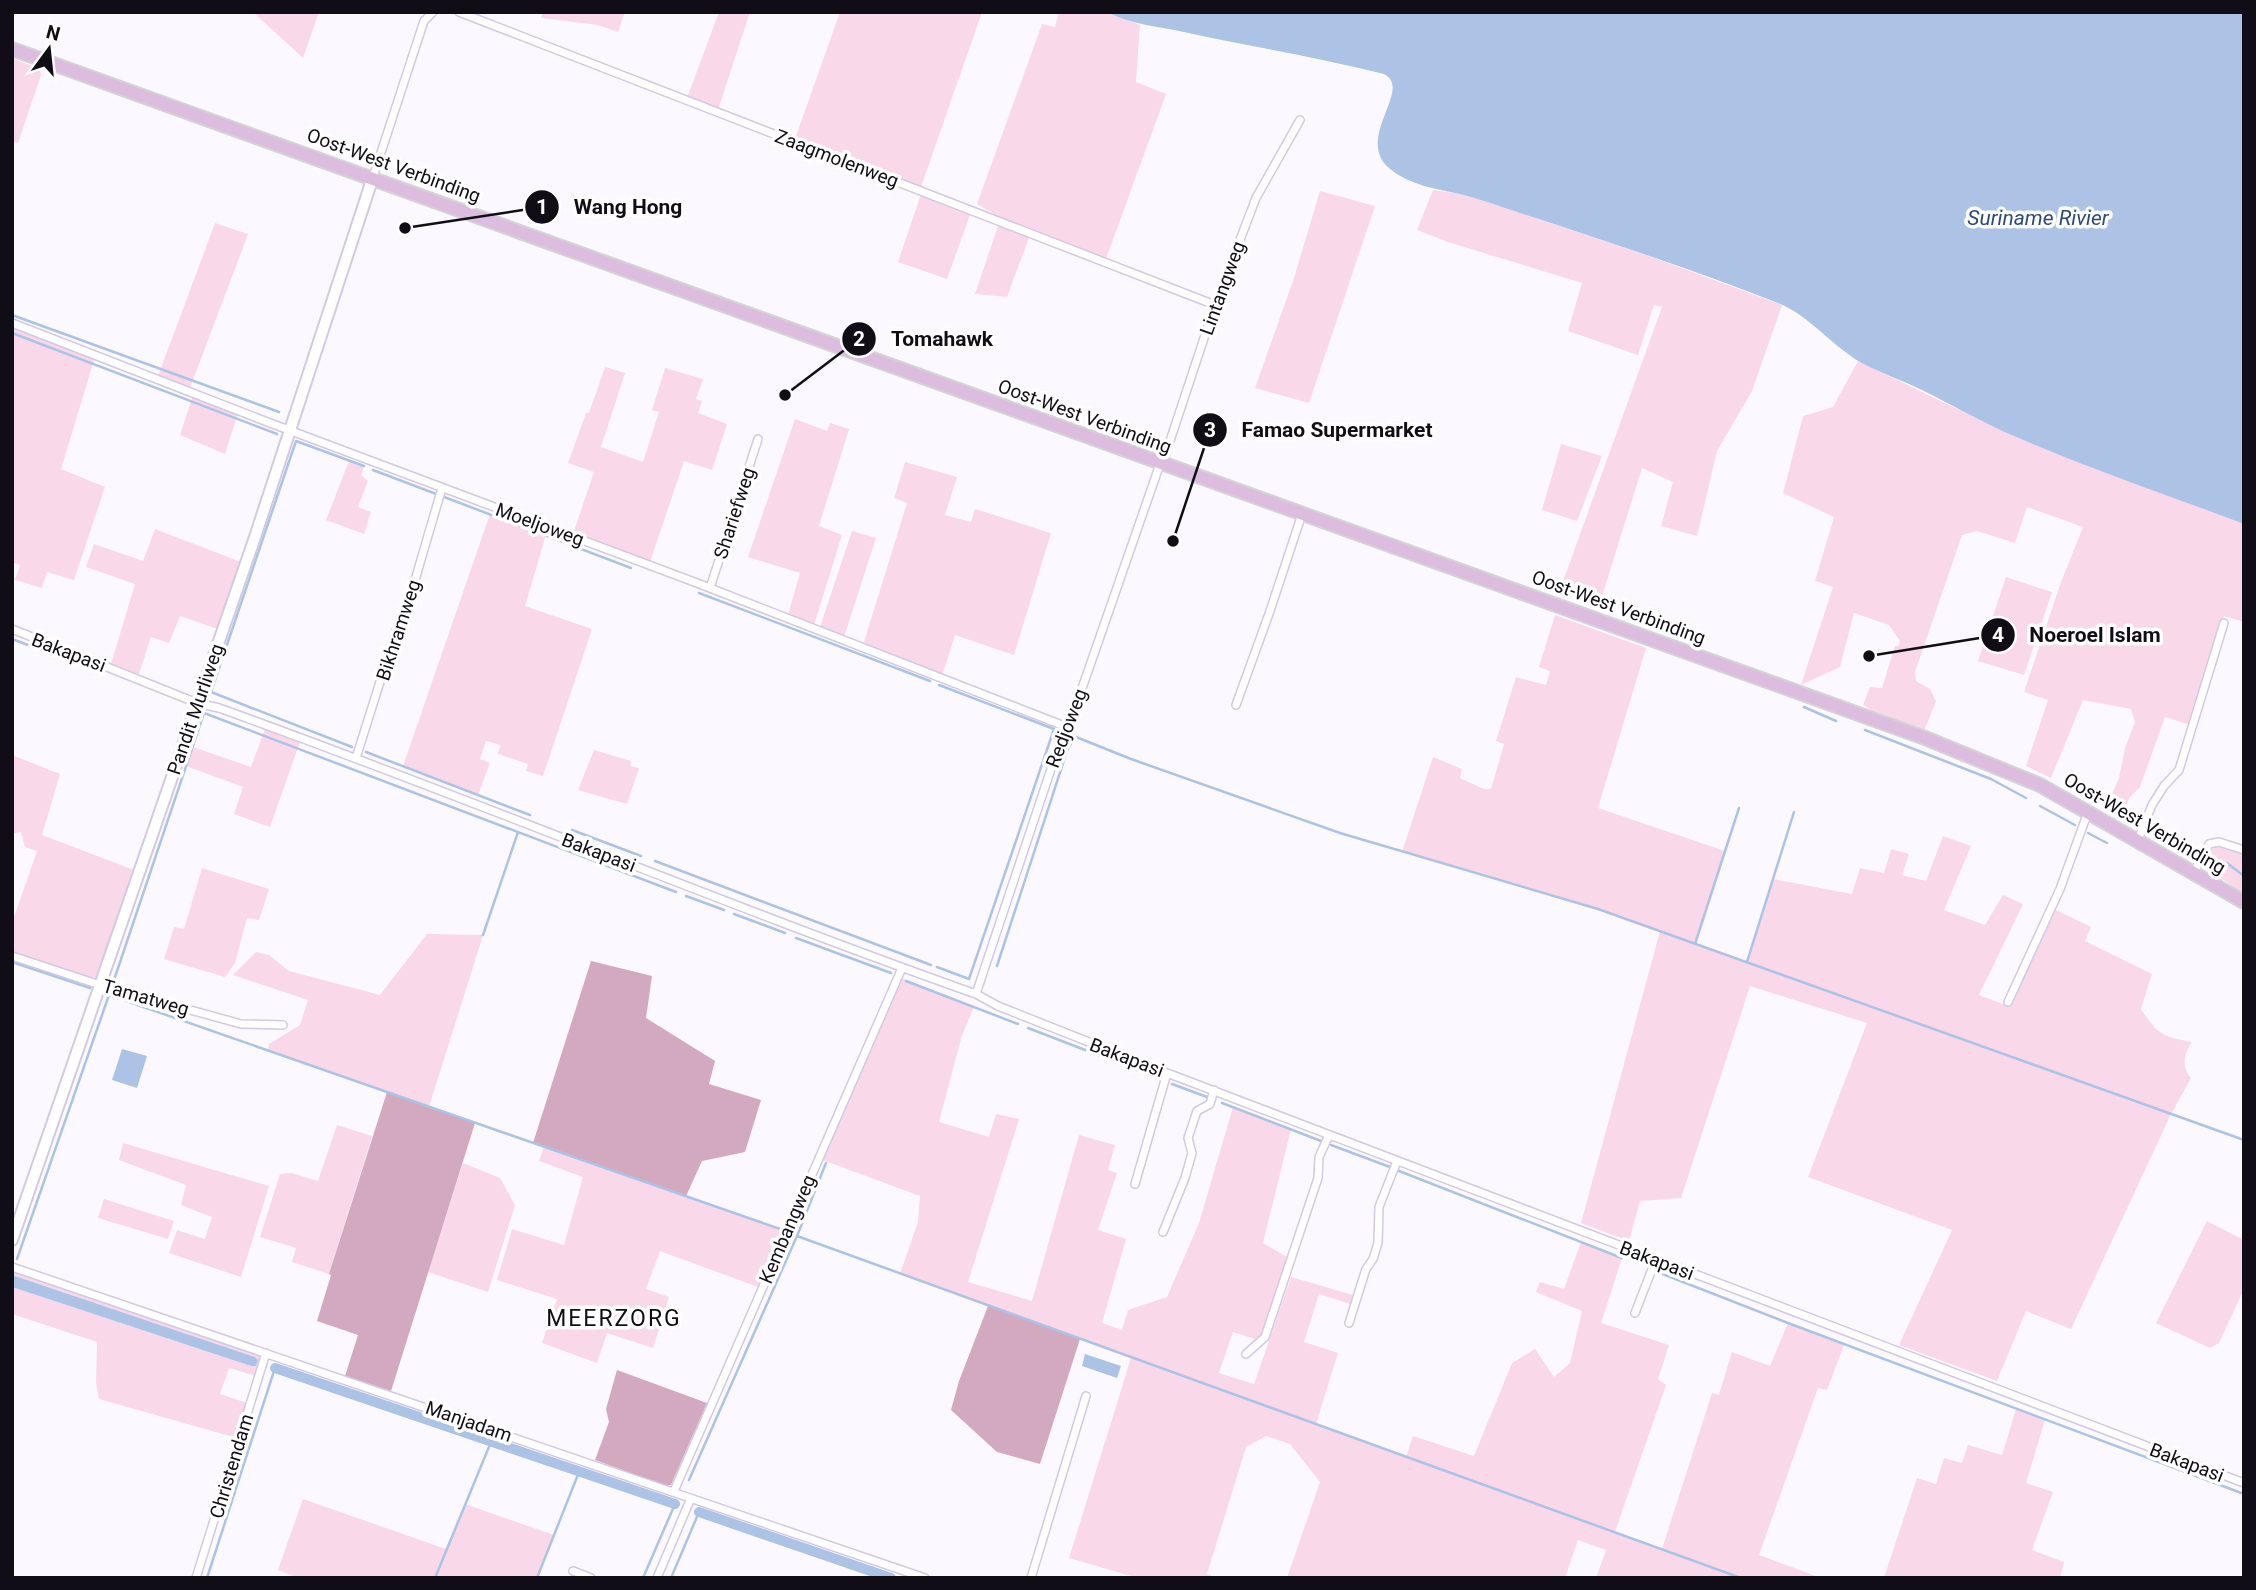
<svg xmlns="http://www.w3.org/2000/svg" width="2256" height="1590" font-family="Roboto,sans-serif">
	<style>
		.green { fill: #f9d8e9 }
		.forest { fill: #d2a9bf }
		.water { fill: #acc3e5 }
		.lines { fill: none; stroke-linecap: round; stroke-linejoin: round }
		.stream { stroke: #acc3e5; stroke-width: 2.5 }
		.canal { stroke: #acc3e5; stroke-width: 10 }
		.street-casing { stroke: #d2c9e2; stroke-width: 10 }
		.secondary-casing { stroke: #d2c9e2; stroke-width: 14 }
		.primary-casing { stroke: #d4d3d5; stroke-width: 16 }
		.street { stroke: #fff; stroke-width: 7 }
		.secondary { stroke: #fff; stroke-width: 10 }
		.primary { stroke: #dcbcdf; stroke-width: 12 }
		.labels { text-anchor: middle; stroke-width: 7; stroke-linejoin: round; paint-order: stroke }
		.street-label { font-size: 19px; fill: #100d16; stroke: #fff }
		.water-label { font-size: 21px; font-style: italic; fill: #2d4b79; stroke: #fff }
		.quarter-label { font-size: 23px; letter-spacing: 2px; fill: #100d16; stroke: #fff }
		.leader { fill: none; stroke: #100d16; stroke-width: 2.5 }
		.callout-dot { fill: #100d16; stroke: #fff; stroke-width: 2.5 }
		.mark-label { font-size: 21px; text-anchor: middle; font-weight: bold; fill: #fff }
		.callout-label { font-size: 21px; text-anchor: middle; font-weight: bold; fill: #100d16; stroke: #fff; stroke-width: 7; stroke-linejoin: round; paint-order: stroke }
	</style>
	<rect width="100%" height="100%" fill="#fbf9ff"/>
	<path class="green" d="M253,12H319L303,58Z
		M543,12H625L618,32L598,25L541,18Z
		M719,12H750L718,110L687,98Z
		M840,12H982L921,187L795,139Z
		M1059,12H1107L1140,25L1136,82L1166,94L1106,259L1001,218L977,204L1042,24L1055,27Z
		M14,59L40,69L41,75L18,143L12,141V65Z
		M1433,190L1466,195L1646,255L1782,305L1752,391L1717,451L1697,536L1661,526L1673,482L1642,468L1600,603L1561,587L1662,307L1654,305L1638,355L1568,331L1582,283L1448,242L1417,230Z
		M1320,191L1375,206L1309,403L1255,388L1294,278Z
		M921,194L971,212L947,279L898,262Z
		M215,223L248,234L190,388L158,376Z
		M999,223L1030,235L1007,297L975,294Z
		M12,326L95,357L61,469L105,487L74,580L47,572L42,588L15,580L20,565L12,562Z
		M1858,361L2005,432L2050,451L2244,524V622L2224,616L2190,725L2165,717L2140,787L2129,798L2122,818L2105,810L2119,778L2125,748L2135,722L2131,709L2083,700L2051,778L2026,766L2048,700L2024,692L2061,582L2083,527L2027,507L2015,543L1977,531L1962,535L1915,672L1916,681L1930,689L1936,701L1924,731L1874,712L1863,705L1870,687L1882,688L1895,646H1898L1900,641L1889,625L1854,613L1840,667L1801,685L1833,587L1815,581L1834,517L1783,493L1803,416L1833,407Z
		M605,367L625,373L601,447L643,462L659,412L652,410L665,368L703,379L696,399L702,401L698,413L727,424L712,470L684,461L650,562L573,534L594,472L568,463L586,413H589Z
		M193,395L238,413L225,454L180,435Z
		M795,419L827,431L830,423L849,429L819,526L842,535L814,625L788,615L800,573L748,557Z
		M1561,444L1602,456L1577,521L1542,510Z
		M349,461L364,466L361,475L368,481L358,507L371,512L364,534L326,520Z
		M905,462L957,477L945,515L971,522L975,509L1051,533L1014,655L955,635L942,676L863,645L907,503L894,498Z
		M490,514L546,535L525,606L592,629L543,776L526,771L528,764L498,754L500,745L486,741L480,759L490,763L478,795L403,766Z
		M155,529L241,562L218,629L180,616L169,643L151,637L139,674L111,664L135,584L86,567L94,544L143,561Z
		M852,531L876,538L844,637L820,627Z
		M2006,577L2052,592L2024,675L1978,661Z
		M1555,615L1646,648L1598,808L1725,851L1695,944L1747,962L1773,879L1852,894L1860,868L1884,873L1891,849L1909,854L1902,875L1926,881L1943,836L1971,846L1944,910L1985,925L2003,895L2023,904L1979,995L2008,1006L2054,909L2091,927L2085,941L2152,974L2141,1009C2157,1034 2163,1037 2192,1042C2184,1053 2181,1067 2191,1078L2171,1114L2071,1329L2026,1311L1997,1381L1899,1345L1952,1230L1808,1177L1867,1023L1750,986L1681,1198L1640,1201L1629,1241L1581,1223L1660,931L1598,909L1402,852L1433,757L1462,769L1460,778L1484,789H1491L1504,744L1496,741L1516,677L1546,685L1550,671L1539,667Z
		M265,729L300,742L270,827L234,814L243,787L186,766L193,747L251,767Z
		M594,750L631,761L630,766L639,768L627,804L578,790Z
		M12,755L60,774L42,835L134,870L96,977H86L12,953V923L37,851L25,847L21,832L12,834Z
		M2218,847L2244,855V895L2208,868C2205,858 2207,850 2218,847Z
		M202,868L269,889L259,920L247,918L235,963L225,977L164,959L174,927L184,929Z
		M427,934L483,935L429,1107L268,1050L269,1044L300,1025L308,1000L233,975L256,952L269,955L289,971L380,995Z
		M901,978L974,1007L962,1035L939,1122L989,1137L996,1114L1019,1119L968,1282L1032,1301L1079,1135L1115,1145L1108,1170L1117,1173L1098,1230L1126,1239L1102,1323L1122,1330L1128,1310L1167,1297L1199,1223L1233,1107L1291,1129L1263,1243L1289,1258L1265,1332L1255,1339L1233,1332L1219,1373L1254,1384L1291,1277L1353,1295L1350,1304L1319,1294L1304,1342L1338,1353L1316,1424L1406,1457L1413,1436L1474,1456L1512,1363L1535,1349L1554,1377L1570,1363L1582,1311L1536,1292L1540,1282L1564,1289L1581,1242L1622,1258L1601,1323L1669,1345L1658,1379L1666,1385L1615,1532L1662,1549L1712,1393L1719,1395L1732,1352L1770,1366L1788,1323L1844,1345L1827,1390L1818,1388L1759,1555L1821,1578H1596L1606,1550L1578,1540L1565,1578H1287L1320,1482L1290,1444L1266,1436L1246,1447L1207,1574L1217,1578H1138L1069,1558L1131,1358L900,1274L918,1222L920,1196L820,1159Z
		M337,1125L372,1136L329,1274L292,1262L296,1248L260,1237L280,1174L291,1173L318,1181Z
		M123,1143L269,1186L241,1277L169,1253L177,1230L205,1239L212,1217L181,1205L186,1185L119,1160Z
		M544,1147L783,1230L758,1287L660,1251L646,1289L669,1297L653,1348L607,1333L597,1363L542,1343L557,1299L497,1280L512,1229L564,1245L583,1177L539,1161Z
		M463,1163L500,1178L515,1205L488,1292L428,1272Z
		M104,1199L174,1221L168,1239L98,1218Z
		M2207,1221L2244,1240V1289L2219,1343L2210,1348L2156,1323Z
		M12,1272L258,1354L261,1359L256,1376L229,1368L220,1394L247,1403L237,1438L99,1399L96,1382L97,1342L12,1314V1287L251,1366H256L258,1360L255,1357L12,1275Z
		M2016,1409L2045,1420L2026,1483L2053,1492L2032,1550L2064,1562L2060,1578H1884L1917,1478L1936,1484L1944,1458L1962,1463L1968,1445L2002,1455Z
		M303,1499L446,1549L465,1504L554,1535L537,1578H298L278,1570Z"/>
	<path class="forest" d="M591,961L652,976L646,1018L715,1061L709,1084L761,1100L745,1152L702,1161L686,1196L533,1143Z
		M387,1092L475,1123L391,1391L345,1376L358,1335L317,1321L331,1275L329,1274Z
		M988,1306L1080,1339L1040,1464L997,1452L951,1410L959,1381Z
		M617,1370L707,1403L671,1485L666,1486L595,1460L609,1422L606,1409Z"/>
	<path class="water" d="M1107,12H2244V524C2165,494 2084,467 2007,433C1978,420 1950,404 1922,390C1902,380 1880,373 1860,362C1831,345 1810,316 1778,303C1687,267 1593,237 1499,206C1487,202 1476,198 1464,195C1439,189 1416,187 1394,172C1349,142 1415,90 1384,74C1318,57 1251,47 1184,32C1158,26 1132,25 1107,12Z
		M122,1049L147,1056L137,1088L112,1080Z
		M12,1275L255,1357L258,1360L256,1366H251L12,1287Z
		M1085,1354L1121,1366L1117,1378L1082,1366Z"/>
	<g class="lines">
		<path class="stream" d="M12,315L279,412
			M12,333L277,434
			M373,470L631,568
			M699,593L930,681
			M12,639L97,671
			M1804,707L1836,721
			M1865,730L1991,779L2026,798
			M352,747L211,692L296,441L364,466
			M366,752L530,815
			M2040,806L2075,825
			M572,830L641,856
			M2088,833L2107,843
			M655,861L931,965
			M2227,863L2244,876
			M686,896L724,910
			M734,914L785,933
			M483,935L518,832
			M796,938L891,973
			M1695,944L1739,808
			M12,962L90,988
			M1747,962L1794,812
			M997,966L1068,748L1076,737L1131,759L1340,833L1598,909L2244,1140
			M937,967L969,979L1054,729L939,685
			M114,980L204,713L676,892
			M906,981L1018,1024
			M1028,1028L1163,1080
			M1172,1084L1207,1097
			M1222,1103L1321,1141
			M1331,1145L1390,1167
			M1399,1171L1622,1258
			M797,1236L1741,1578
			M17,1259L109,995L780,1229
			M1655,1271L1788,1323L2244,1494
			M689,1480L797,1236L826,1163
			M207,1578L275,1368
			M435,1578L491,1442
			M537,1578L579,1472
			M643,1578L675,1504
			M671,1578L699,1512"/>
		<path class="canal" d="M275,1368L675,1504
			M699,1512L891,1578"/>
		<defs>
			<path id="street" d="M459,12L1215,305
				M373,177L424,21L433,12
				M12,323L270,423L697,583L1067,727
				M1162,465L1215,305L1256,198L1300,120
				M710,588L758,439
				M12,629L197,703L219,708C473,799 722,904 976,994L998,1006L1167,1073L2244,1483
				M1236,705L1270,611L1302,514
				M356,758L397,628L408,604L442,488
				M2138,840L2152,805L2164,786L2179,770L2224,623
				M2194,872L2209,844L2219,842L2244,850
				M12,956L100,985L241,1024L283,1025
				M976,994L1056,754L1079,697L1160,464
				M2008,1002L2060,889L2088,812
				M1135,1184L1167,1073
				M1163,1232L1185,1178L1192,1153L1188,1138L1197,1111L1210,1104L1214,1090
				M12,1267L925,1578
				M1635,1313L1656,1259
				M1349,1323L1366,1269L1373,1259L1378,1243L1379,1207L1397,1161
				M1246,1354L1265,1337L1318,1178L1319,1157L1329,1135
				M674,1491L902,968
				M573,1571L591,1578
				M196,1578L266,1353
				M657,1578L691,1498
				M1031,1578L1086,1396"/>
			<path id="secondary" d="M12,1240L254,540L373,177"/>
			<path id="primary" d="M12,49L1925,738L2040,785L2244,902"/>
		</defs>
		<use href="#street" class="street-casing"/>
		<use href="#secondary" class="secondary-casing"/>
		<use href="#primary" class="primary-casing"/>
		<use href="#street" class="street"/>
		<use href="#secondary" class="secondary"/>
		<use href="#primary" class="primary"/>
	</g>
	<g class="labels">
		<g class="street-label">
			<text transform="translate(837 158) rotate(21)" y="7">Zaagmolenweg</text>
			<text transform="translate(394 165) rotate(20)" y="7">Oost-West Verbinding</text>
			<text transform="translate(1222 288) rotate(-70)" y="7">Lintangweg</text>
			<text transform="translate(1085 416) rotate(20)" y="7">Oost-West Verbinding</text>
			<text transform="translate(734 513) rotate(-72)" y="7">Shariefweg</text>
			<text transform="translate(540 524) rotate(20)" y="7">Moeljoweg</text>
			<text transform="translate(1619 607) rotate(20)" y="7">Oost-West Verbinding</text>
			<text transform="translate(398 630) rotate(-72)" y="7">Bikhramweg</text>
			<text transform="translate(69 652) rotate(21)" y="7">Bakapasi</text>
			<text transform="translate(195 709) rotate(-71)" y="7">Pandit Murliweg</text>
			<text transform="translate(1066 728) rotate(-69)" y="7">Redjoweg</text>
			<text transform="translate(2145 823) rotate(30)" y="7">Oost-West Verbinding</text>
			<text transform="translate(599 852) rotate(21)" y="7">Bakapasi</text>
			<text transform="translate(146 997) rotate(16)" y="7">Tamatweg</text>
			<text transform="translate(1127 1057) rotate(21)" y="7">Bakapasi</text>
			<text transform="translate(787 1229) rotate(-67)" y="7">Kembangweg</text>
			<text transform="translate(1657 1260) rotate(21)" y="7">Bakapasi</text>
			<text transform="translate(469 1421) rotate(19)" y="7">Manjadam</text>
			<text transform="translate(2187 1462) rotate(21)" y="7">Bakapasi</text>
			<text transform="translate(231 1466) rotate(-73)" y="7">Christendam</text>
		</g>
		<g class="water-label">
			<text x="2038" y="225">Suriname Rivier</text>
		</g>
		<g class="quarter-label">
			<text x="614" y="1326">MEERZORG</text>
		</g>
	</g>
	<path class="leader" d="M405 228L542 207M785 395L859 339M1173 541L1210 430M1869 656L1998 635"/>
	<g class="callout-dot">
		<circle cx="405" cy="228" r="7"/>
		<circle cx="785" cy="395" r="7"/>
		<circle cx="1173" cy="541" r="7"/>
		<circle cx="1869" cy="656" r="7"/>
		<circle cx="542" cy="207" r="18"/>
		<circle cx="859" cy="339" r="18"/>
		<circle cx="1210" cy="430" r="18"/>
		<circle cx="1998" cy="635" r="18"/>
	</g>
	<g class="mark-label">
		<text x="542" y="214">1</text>
		<text x="859" y="346">2</text>
		<text x="1210" y="437">3</text>
		<text x="1998" y="642">4</text>
	</g>
	<g class="callout-label">
		<text x="628" y="214">Wang Hong</text>
		<text x="942" y="346">Tomahawk</text>
		<text x="1337" y="437">Famao Supermarket</text>
		<text x="2095" y="642">Noeroel Islam</text>
	</g>
	<rect width="2256" height="1590" fill="none" stroke="#100d16" stroke-width="28"/>
	<g transform="translate(49 49) rotate(15)" stroke="#ffffff" stroke-width="5" paint-order="stroke">
	<path d="M0-5L12 26L0 18L-12 26Z" fill="#100d16"/>
	<text y="-10" font-size="19" font-weight="bold" text-anchor="middle" fill="#100d16">N</text>
	</g>
</svg>
